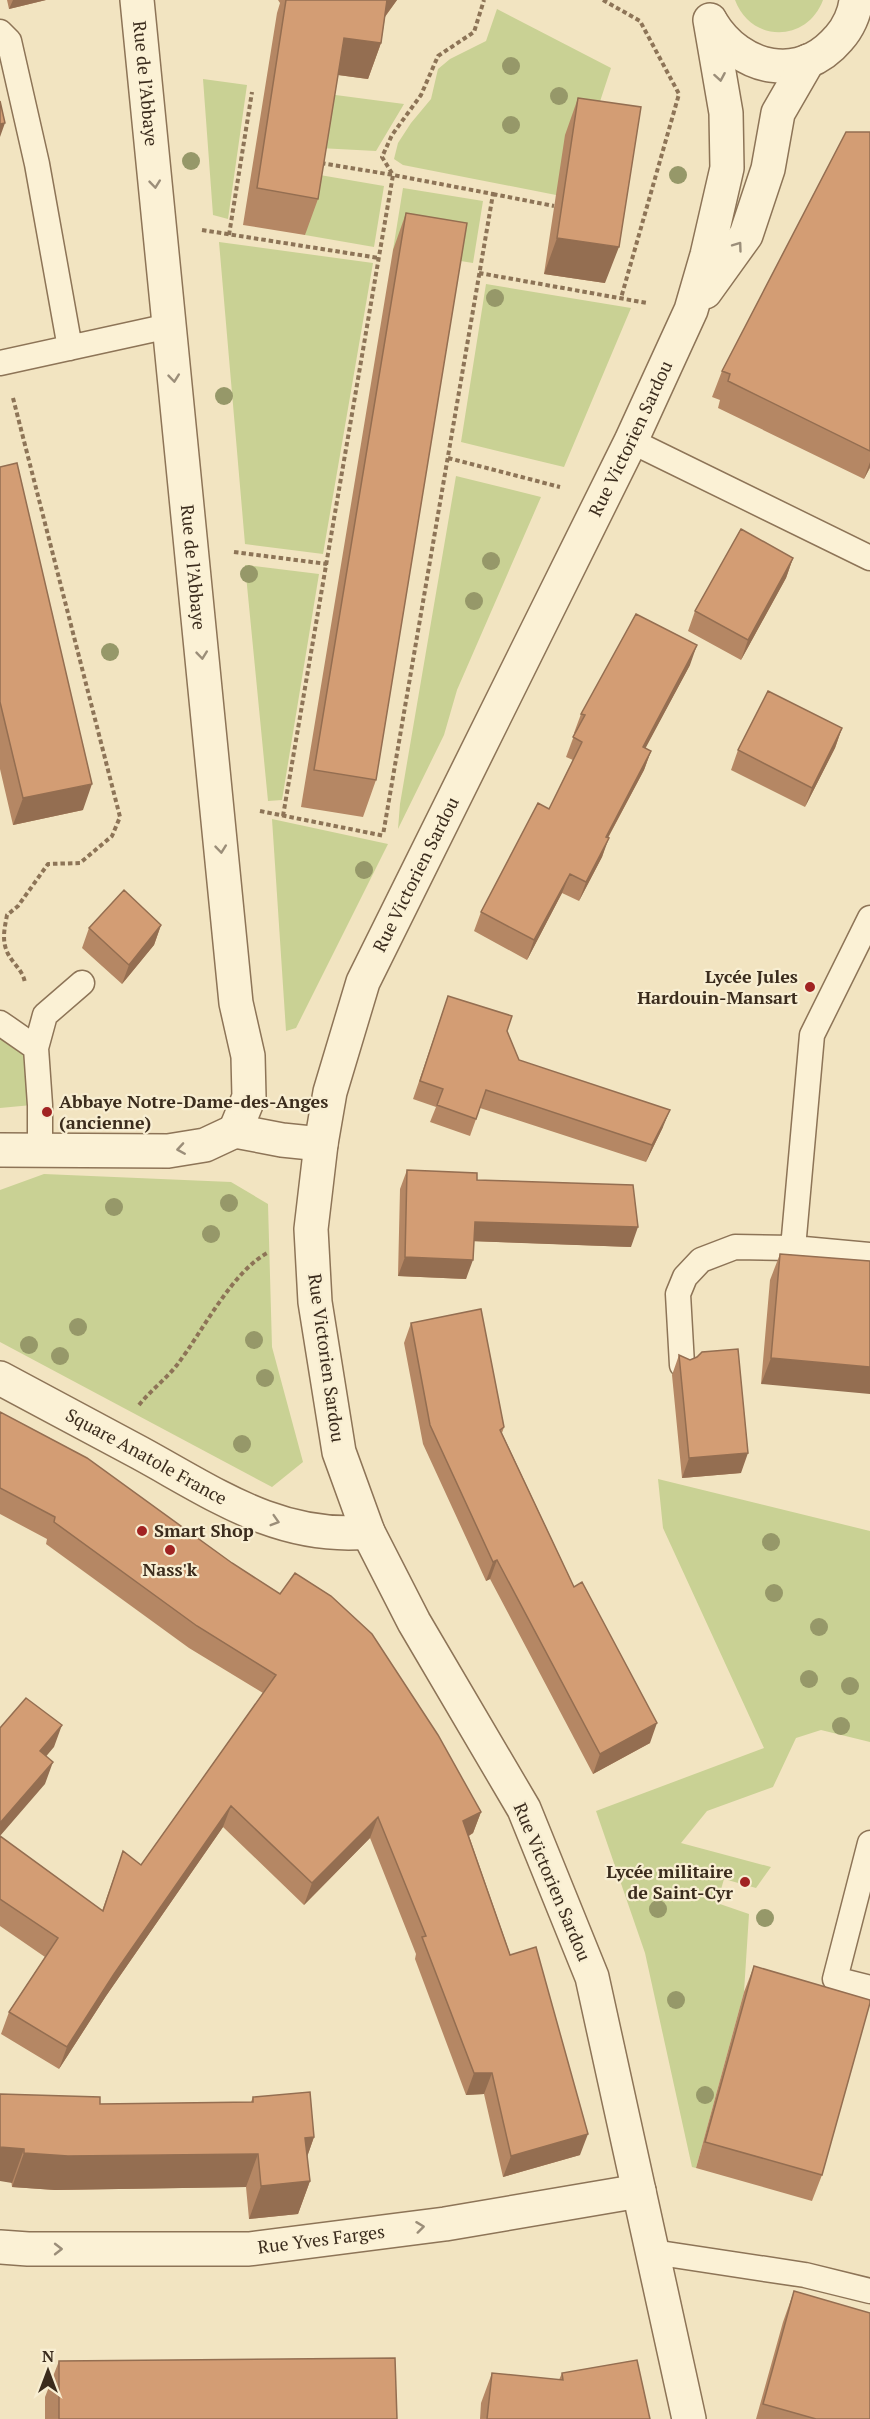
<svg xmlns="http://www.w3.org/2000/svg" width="870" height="2419" font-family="'PT Serif',serif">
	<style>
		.green { fill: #c9d194 }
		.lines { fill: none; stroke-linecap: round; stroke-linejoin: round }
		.service-casing { stroke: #8d7457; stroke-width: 27 }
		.minor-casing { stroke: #8d7457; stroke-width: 36 }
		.tertiary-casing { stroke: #8d7457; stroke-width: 36 }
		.path { stroke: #8d7457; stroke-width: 4; stroke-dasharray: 4.5 3; stroke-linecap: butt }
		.service { stroke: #fbf1d5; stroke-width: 24 }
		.minor { stroke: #fbf1d5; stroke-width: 33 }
		.tertiary { stroke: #fbf1d5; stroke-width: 33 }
		.tree { fill: #969869 }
		.wall { fill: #b58764 }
		.shaded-wall { fill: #946e51 }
		.building { fill: #d39d74; stroke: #946e51; stroke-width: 1.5 }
		.oneway { stroke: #9b8e79 }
		.poi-dot { fill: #a12322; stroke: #f8eed2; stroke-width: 2 }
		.labels { text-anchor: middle; stroke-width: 4.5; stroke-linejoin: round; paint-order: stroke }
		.street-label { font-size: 18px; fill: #3b2c1d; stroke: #f8eed2 }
		.poi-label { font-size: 18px; font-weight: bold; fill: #3b2c1d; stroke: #f8eed2; text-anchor: end }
	</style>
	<rect width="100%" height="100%" fill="#f2e4c1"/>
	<path class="green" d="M735,0H823C807,43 751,43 735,0Z
		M497,9L611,68L588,138L556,195L403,165L394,159L398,143L411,123L431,99L438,69L450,59L486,41Z
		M203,79L247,85L228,219L213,215Z
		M328,94L404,104L376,151L319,148Z
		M314,174L384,186L374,247L305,235Z
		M403,188L483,201L473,263L393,250Z
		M219,242L373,263L323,554L245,544Z
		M486,284L631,308L564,467L461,442Z
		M456,476L541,497L457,690L444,735L398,829L400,804Z
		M245,565L319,574L282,800L268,801Z
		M272,819L388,844L296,1028L286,1031Z
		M0,1035L28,1054L32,1105L0,1108Z
		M44,1174L231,1182L268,1204L272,1347L303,1462L272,1487L0,1342V1190Z
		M658,1479L870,1531V1742L821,1730L796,1738L773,1787L707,1811L681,1843L771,1867L756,1888L724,1879L717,1903L749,1914L744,1992L696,2168L692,2167L645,1953L596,1811L764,1748L663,1528Z"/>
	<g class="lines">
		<defs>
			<path id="service" d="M0,32L9,41L37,164L70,348
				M0,363L169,326
				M631,441L870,558
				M0,1023L36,1048L40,1105V1149
				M36,1048L45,1015L82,983
				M793,1248L812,1035L870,918
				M682,1365L678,1294L685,1277L701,1260L735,1247L793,1248L870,1255
				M870,1843L835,1979L870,1988
				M653,2252L805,2275L870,2291"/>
			<g id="minor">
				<path id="s1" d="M137,0L236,1003L248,1056L249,1097L235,1131"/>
				<path d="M235,1131L282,1140L321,1144"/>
				<path d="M0,1150L168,1151L205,1145L235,1131"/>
				<path id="s2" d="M0,1378C47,1403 94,1428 140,1453C215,1494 279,1540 368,1532"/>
				<path id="s3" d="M0,2247L28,2249H249L445,2224L639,2191"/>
			</g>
			<g id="tertiary">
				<path d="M711,22C740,70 800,84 839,38C848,28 855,13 856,0"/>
				<path d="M705,292L746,235L768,169L778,113L808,61"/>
				<path id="s4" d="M689,2419L592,1977L524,1809L414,1622L368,1532L339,1452L315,1302L311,1229L321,1144L330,1092L363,982L631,441L691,310L707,255L727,168L726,113L710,20"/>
			</g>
		</defs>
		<use href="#service" class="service-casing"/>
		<use href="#minor" class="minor-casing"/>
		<use href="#tertiary" class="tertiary-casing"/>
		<path class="path" d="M603,0L640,21L679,94L621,298
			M321,163L393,175L382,157L392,135L421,95L438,56L474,32L484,0
			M493,194L554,206
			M202,230L379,258
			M229,235L252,92
			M479,273L647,303
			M13,398L120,817L112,836L80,863L48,864L18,906L7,915C5,926 2,938 6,949C10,962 23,969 25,983
			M448,458L560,487
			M234,552L327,564
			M260,811L385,836
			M283,816L393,175L493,194L383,835
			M139,1405C151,1390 166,1379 177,1365C203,1331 232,1271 269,1252"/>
		<use href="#service" class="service"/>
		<use href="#minor" class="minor"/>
		<use href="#tertiary" class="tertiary"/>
	</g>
	<g class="tree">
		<circle cx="511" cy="66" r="9"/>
		<circle cx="559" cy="96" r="9"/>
		<circle cx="511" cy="125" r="9"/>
		<circle cx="191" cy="161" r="9"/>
		<circle cx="678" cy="175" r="9"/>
		<circle cx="495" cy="298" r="9"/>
		<circle cx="224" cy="396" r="9"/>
		<circle cx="491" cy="561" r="9"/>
		<circle cx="249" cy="574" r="9"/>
		<circle cx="474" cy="601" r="9"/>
		<circle cx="110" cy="652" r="9"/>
		<circle cx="364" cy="870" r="9"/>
		<circle cx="229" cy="1203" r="9"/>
		<circle cx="114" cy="1207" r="9"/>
		<circle cx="211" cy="1234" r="9"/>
		<circle cx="78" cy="1327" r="9"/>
		<circle cx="254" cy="1340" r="9"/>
		<circle cx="29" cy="1345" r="9"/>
		<circle cx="60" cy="1356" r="9"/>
		<circle cx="265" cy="1378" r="9"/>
		<circle cx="242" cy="1444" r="9"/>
		<circle cx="771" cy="1542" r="9"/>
		<circle cx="774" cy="1593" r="9"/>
		<circle cx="819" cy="1627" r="9"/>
		<circle cx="809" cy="1679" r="9"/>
		<circle cx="850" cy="1686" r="9"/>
		<circle cx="841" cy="1726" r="9"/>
		<circle cx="658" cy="1909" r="9"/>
		<circle cx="765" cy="1918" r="9"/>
		<circle cx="676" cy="2000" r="9"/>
		<circle cx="705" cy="2095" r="9"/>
	</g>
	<path class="wall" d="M7,0H46L9,9Z
		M278,0H397L385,17L381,43L368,79L338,75L318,199L305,235L243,225L277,13L280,3Z
		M578,98L605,283L544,274L565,135Z
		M870,132V468L864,479L718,408L720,400L712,397L722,371Z
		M406,213L376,780L363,817L301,807L393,250Z
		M0,467L83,810L13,825L0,769Z
		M793,558L786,578L741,660L688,631L695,611Z
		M690,665L645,748L651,751L644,770L608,838L602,857L579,901L562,893L527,960L474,931L481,912L549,809L573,760L566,757L575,733H574L581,714Z
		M842,728L835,748L805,807L731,770L738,750Z
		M161,925L154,945L122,984L82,948L89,928Z
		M448,996L507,1031L519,1060L663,1127L646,1162L480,1108L470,1136L430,1122L436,1107L413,1099Z
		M407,1170L477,1180L631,1247L474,1241L466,1279L398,1276L400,1189Z
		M780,1254L870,1261L761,1384L770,1280Z
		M411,1323L504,1427L502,1433L574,1587L650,1743L593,1774L490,1579L486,1581L423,1444L404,1343Z
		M679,1355L741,1473L682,1478L672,1375Z
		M0,1412L481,1812L473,1833L469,1836L580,2155L503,2177L484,2094L466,2095L415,1959L416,1954L370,1838L304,1905L223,1827L106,1996L59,2069L1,2034L9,2012L45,1957L0,1926V1836L102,1911L123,1851L141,1865L263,1693L189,1648L46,1544L47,1539L0,1514Z
		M754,1966L822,2175L812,2201L696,2168L744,1992Z
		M0,2094L100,2104L251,2102L253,2097L314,2137L307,2157L310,2181L298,2214L249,2219L246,2187L55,2190L12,2187Z
		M794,2291L870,2419H756L783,2322Z
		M59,2361L397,2419H45V2397Z
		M492,2373L559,2380L562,2373L650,2419H480L481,2403Z"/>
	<path class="shaded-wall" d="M13,0H46L9,9Z
		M386,0H397L375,30Z
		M344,38L381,43L368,79L331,74Z
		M5,123L0,137V124Z
		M557,238L619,247L605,283L544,274Z
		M870,462V467L864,479Z
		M793,558L786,578L741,660L748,640Z
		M697,645L690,665L636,766L643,747Z
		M842,728L835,748L805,807L812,788Z
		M651,751L644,770L598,856L606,837Z
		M92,784L83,810L13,825L23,798Z
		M609,838L602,857L579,901L586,882Z
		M570,874L562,893L527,960L534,940Z
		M161,925L154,945L122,984L129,965Z
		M670,1110L663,1127L646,1162L652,1145Z
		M475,1222L638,1227L631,1247L468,1241Z
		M405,1257L473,1260L466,1279L398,1276Z
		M771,1358L870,1367V1394L761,1384Z
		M748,1453L741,1473L682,1478L689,1458Z
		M497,1560L490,1579L486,1581L493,1562Z
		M657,1723L650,1743L593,1774L600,1754Z
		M62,1725L54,1747L32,1773L40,1751Z
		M53,1762L45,1784L0,1836V1823Z
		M231,1806L223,1827L106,1996L59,2069L67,2047L114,1974Z
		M481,1812L473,1833L456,1843L463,1821Z
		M378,1817L370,1838L304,1905L312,1883Z
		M474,2073H492L484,2094L466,2095Z
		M588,2134L580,2155L503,2177L511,2156Z
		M314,2137L302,2171L305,2138Z
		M0,2147L24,2149L12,2183L0,2181Z
		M24,2153L258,2154L246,2187L55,2190L12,2187Z
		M310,2181L298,2214L249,2219L261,2186Z"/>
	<path class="building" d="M286,0H387L381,43L344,38L318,199L257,188Z
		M578,98L641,107L619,247L557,238Z
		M0,101L5,123L0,124Z
		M846,132H870V451L728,381L730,374L722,371Z
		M406,213L467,223L376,780L314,770Z
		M17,463L92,784L23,798L0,702V467Z
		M741,529L793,558L748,640L695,611Z
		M636,614L697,645L643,747L651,751L606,837L609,838L586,882L570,874L534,940L481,912L538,803L549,809L582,742L573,737L585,715L581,714Z
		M768,691L842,728L812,788L738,750Z
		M124,890L161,925L129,965L89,928Z
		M448,996L512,1016L507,1031L519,1060L670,1110L652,1145L486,1090L476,1119L437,1105L443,1089L420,1081Z
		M407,1170L477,1173V1180L633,1185L638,1227L475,1222L473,1260L405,1257Z
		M780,1254L870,1261V1367L771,1358Z
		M481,1309L504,1427L500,1430L574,1587L582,1582L657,1723L600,1754L497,1560L493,1562L430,1425L411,1323Z
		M738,1349L748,1453L689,1458L679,1355L690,1360L697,1357L702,1352Z
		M0,1412L87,1458L232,1563L280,1594L295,1573L331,1596L372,1634L438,1735L481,1812L463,1821L510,1955L536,1947L588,2134L511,2156L492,2073H474L422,1937L426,1936L378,1817L312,1883L231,1806L114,1974L67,2047L9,2012L58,1938L0,1899V1836L103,1911L123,1851L141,1865L276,1675L197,1626L54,1522L55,1517L0,1488Z
		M26,1698L62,1725L40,1751L53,1762L0,1823V1728Z
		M754,1966L870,2000V2003L822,2175L705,2142Z
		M310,2092L314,2137L305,2138L310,2181L261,2186L258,2154L68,2156L24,2153V2149L0,2147V2094L100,2097V2104L253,2102V2097Z
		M794,2291L870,2313V2419H816L763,2404Z
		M395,2358L397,2419H59V2361Z
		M637,2360L650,2419H487L492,2373L563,2380L562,2373Z"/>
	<defs><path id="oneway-chevron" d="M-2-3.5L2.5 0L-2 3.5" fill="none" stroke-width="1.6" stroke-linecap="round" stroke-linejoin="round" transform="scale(1.5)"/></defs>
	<g class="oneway">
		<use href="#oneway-chevron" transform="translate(720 77) rotate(80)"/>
		<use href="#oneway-chevron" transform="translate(155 184) rotate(84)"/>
		<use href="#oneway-chevron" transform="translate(738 246) rotate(-54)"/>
		<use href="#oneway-chevron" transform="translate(174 378) rotate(84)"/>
		<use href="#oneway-chevron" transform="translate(202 655) rotate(84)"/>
		<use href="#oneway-chevron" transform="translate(221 849) rotate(84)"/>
		<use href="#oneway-chevron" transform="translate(181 1149) rotate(171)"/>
		<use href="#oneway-chevron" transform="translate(275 1521) rotate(17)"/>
		<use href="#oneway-chevron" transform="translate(420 2227) rotate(-7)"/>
		<use href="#oneway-chevron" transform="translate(58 2249)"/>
	</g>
	<g class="poi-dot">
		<circle cx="810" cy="987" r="6"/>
		<circle cx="47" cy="1112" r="6"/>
		<circle cx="142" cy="1531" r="6"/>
		<circle cx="170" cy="1550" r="6"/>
		<circle cx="745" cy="1882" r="6"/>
	</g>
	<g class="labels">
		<g class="street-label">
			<text dy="6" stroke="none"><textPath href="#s1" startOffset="84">Rue de l’Abbaye</textPath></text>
			<text dy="6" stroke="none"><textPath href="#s4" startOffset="2121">Rue Victorien Sardou</textPath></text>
			<text dy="6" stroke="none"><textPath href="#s1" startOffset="570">Rue de l’Abbaye</textPath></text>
			<text dy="6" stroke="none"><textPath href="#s4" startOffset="1635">Rue Victorien Sardou</textPath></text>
			<text transform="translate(326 1358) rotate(82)" y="6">Rue Victorien Sardou</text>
			<text dy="6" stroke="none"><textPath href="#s2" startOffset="166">Square Anatole France</textPath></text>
			<text transform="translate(552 1882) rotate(67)" y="6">Rue Victorien Sardou</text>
			<text dy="6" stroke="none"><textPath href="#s3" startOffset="322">Rue Yves Farges</textPath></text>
		</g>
		<g class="poi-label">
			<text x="798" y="983">Lycée Jules<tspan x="798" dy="21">Hardouin-Mansart</tspan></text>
			<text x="59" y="1108" text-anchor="start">Abbaye Notre-Dame-des-Anges<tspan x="59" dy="21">(ancienne)</tspan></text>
			<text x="154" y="1537" text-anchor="start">Smart Shop</text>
			<text x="170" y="1576" text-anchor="middle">Nass'k</text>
			<text x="733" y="1878">Lycée militaire<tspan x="733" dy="21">de Saint-Cyr</tspan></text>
		</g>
	</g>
	<g transform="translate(48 2371)" stroke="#f8eed2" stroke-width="4.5" paint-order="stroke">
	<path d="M0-4.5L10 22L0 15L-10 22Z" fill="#3b2c1d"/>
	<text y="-9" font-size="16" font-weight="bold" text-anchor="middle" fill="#3b2c1d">N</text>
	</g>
</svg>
